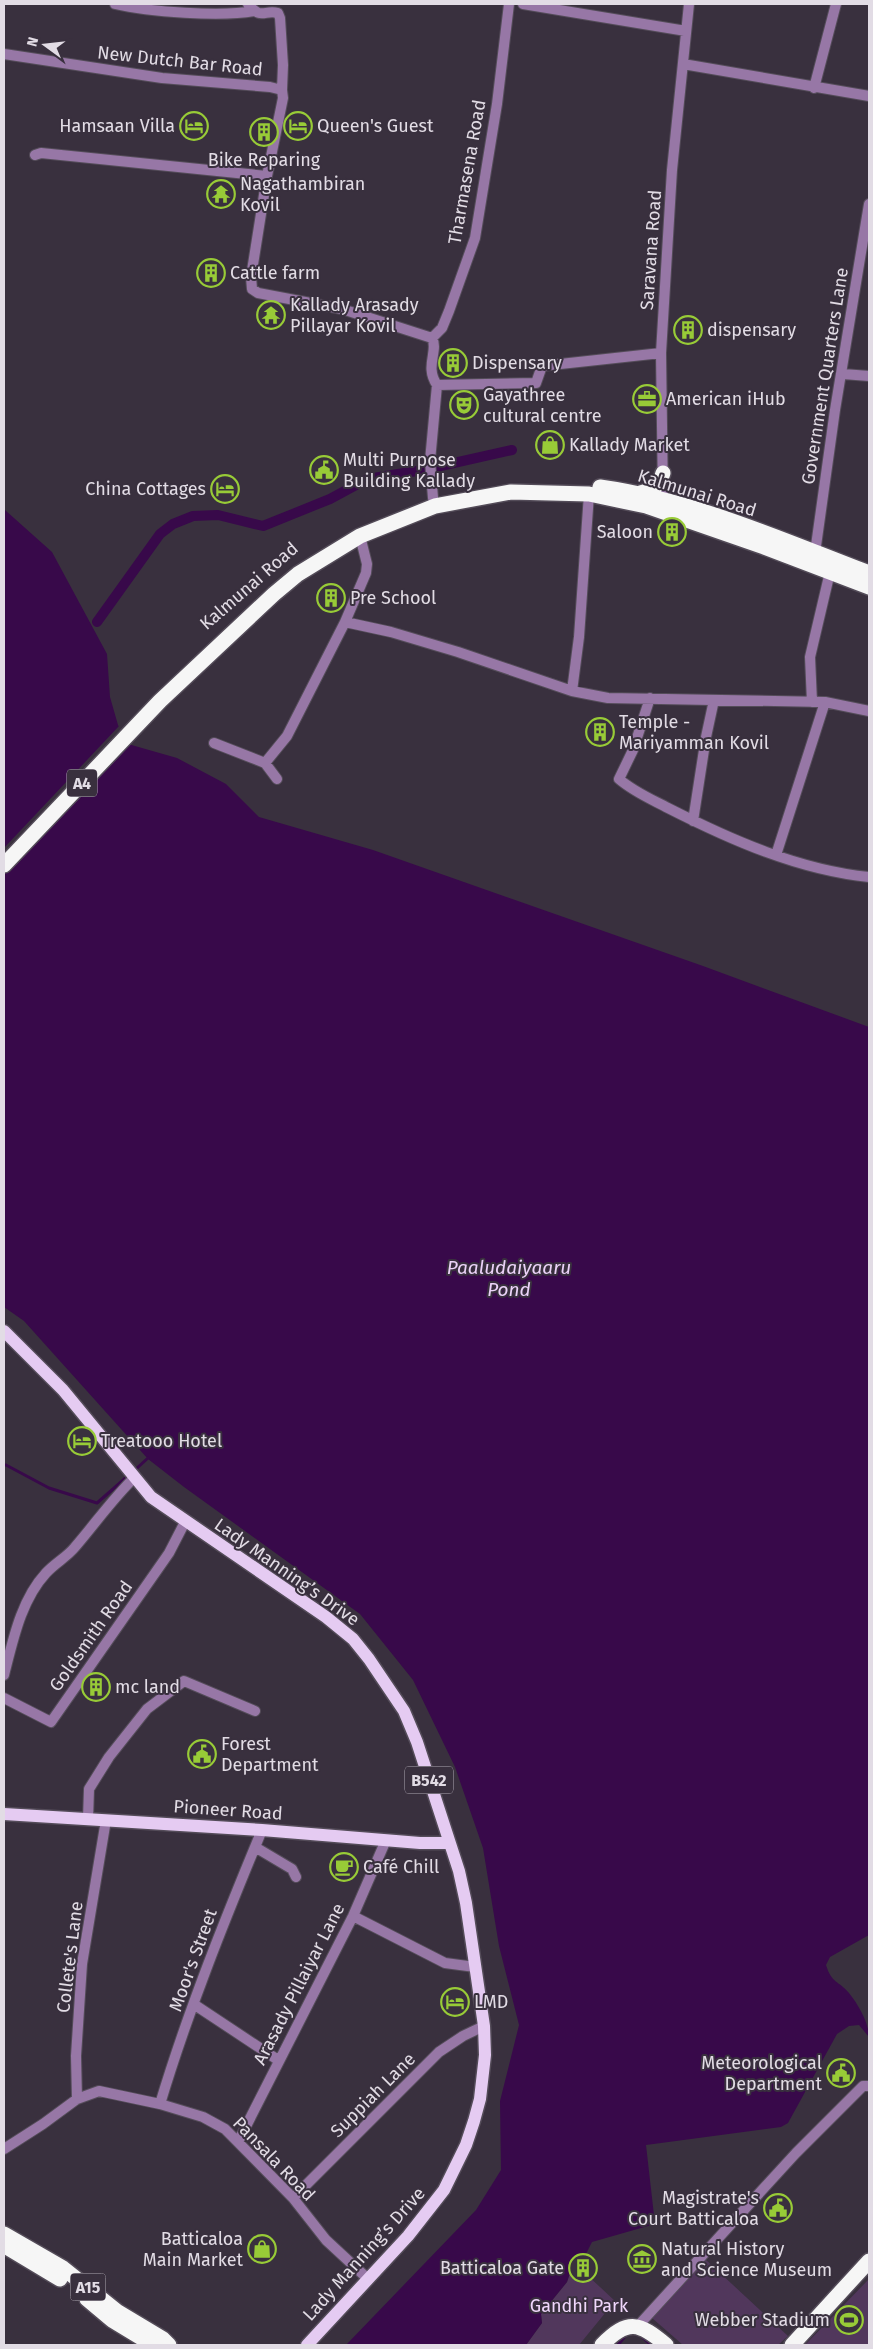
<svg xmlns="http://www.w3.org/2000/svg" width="873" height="2349" font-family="'Fira Sans',sans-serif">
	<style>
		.green { fill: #51375c }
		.water { fill: #38094a }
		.pier { fill: #39303e }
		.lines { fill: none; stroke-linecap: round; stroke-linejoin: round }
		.stream { stroke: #38094a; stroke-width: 3 }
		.canal { stroke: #38094a; stroke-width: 10 }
		.minor-casing { stroke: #544c59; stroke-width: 12 }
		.major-casing { stroke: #544c59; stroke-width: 15 }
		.highway-casing { stroke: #544c59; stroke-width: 18 }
		.minor { stroke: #9777a6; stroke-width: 10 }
		.major { stroke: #e5cbf2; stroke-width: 12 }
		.highway { stroke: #f6f6f6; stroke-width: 15 }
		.labels { text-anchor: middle; stroke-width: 4; stroke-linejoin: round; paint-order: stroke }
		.shield { fill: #39303e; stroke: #afa8b3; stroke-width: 1 }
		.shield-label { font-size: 16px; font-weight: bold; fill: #e2dce5 }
		.street-label { font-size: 18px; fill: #e2dce5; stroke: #39303e }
		.poi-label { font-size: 18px; fill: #e2dce5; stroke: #39303e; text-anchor: start }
		.park-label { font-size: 18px; fill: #f0d7fc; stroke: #39303e }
		.water-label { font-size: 19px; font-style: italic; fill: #ecd3f9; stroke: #39303e }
	</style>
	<rect width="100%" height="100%" fill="#39303e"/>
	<path class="green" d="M705,2259L788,2336L778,2345H683L652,2318Z
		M570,2273H585L615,2301L579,2345H526L542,2323L541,2314L567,2282Z
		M869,2279V2345H805Z"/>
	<path class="water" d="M4,493L5,510L52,552L107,654L110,697L118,725L128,744L177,758L226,784L259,817L373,850L703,966L869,1027V1935L830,1957L826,1965C832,1984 838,1980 849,1993C858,2004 869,2023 869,2037L859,2025L849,2026L837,2034L788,2123L781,2127L646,2145L655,2224L592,2242L582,2262L570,2273L567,2282L541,2314L542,2323L526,2345H346L476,2210L501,2170L500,2101L519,2025L499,1946L483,1848L455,1767L413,1680L360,1614L184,1487L148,1459L24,1321L4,1307Z"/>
	<path class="pier" d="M120,725L129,741L4,872V848Z"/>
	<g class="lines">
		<path class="stream" d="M4,1465H6L49,1488L97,1503L129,1475
			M136,1469L148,1458
			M641,2336L651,2345
			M618,2345L626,2335"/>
		<path class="canal" d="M436,467L512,450
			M97,622L160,534L173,524L193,516L218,515L263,526L330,499L367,479L423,470"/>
		<defs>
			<path id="minor" d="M115,4C149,12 221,17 254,11
				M248,4C262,21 264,9 278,13L280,18L283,65L282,90
				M523,4L686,31
				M4,54L162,78L270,87L282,90L283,98L267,176L251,277L252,289L258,293L342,309L432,338C439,351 424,366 437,385L430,461L433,498
				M683,64L869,96
				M814,88L836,4
				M35,155L41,153L267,176
				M432,338L442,328L449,311L475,238L497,104L509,4
				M843,374L869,376
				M437,385L536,383L542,366L661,353
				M663,499L661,353L672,170L689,4
				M360,536L367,564L366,573L345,622L391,632L458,652L572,691L608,698L825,702L869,711
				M815,553L835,410L869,204
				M572,691L579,637L589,494
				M650,698L633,750L619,779C634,792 651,799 668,808C731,840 799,870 869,877
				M812,702L810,657L830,572
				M214,743L265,763
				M277,779L265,763L287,736L345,622
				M693,821L706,737L714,700
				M776,855L825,702
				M4,1675C13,1640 21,1600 46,1573C55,1563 67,1557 75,1547C95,1524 113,1498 135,1477
				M4,1698L51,1722L169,1553L185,1522
				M88,1819L89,1789L109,1757L147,1709L184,1681L255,1711
				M255,1847L292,1869L296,1877
				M353,1916L445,1963L475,1967
				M195,2005L278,2060
				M77,2099L76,2056L82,1964L106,1820
				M160,2104C188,2011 225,1919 262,1830
				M238,2142L353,1916L386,1840
				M4,2149L43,2124L77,2099L99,2091L160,2104L203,2117L225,2129L293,2198L326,2240L367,2278
				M293,2198L439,2052L463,2036L484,2026
				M637,2327L796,2153L863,2086H869"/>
			<path id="major" d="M4,1331L63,1390L151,1497L326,1617L353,1639L369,1659L404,1711L417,1742L459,1871L466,1903L484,2026L485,2055L480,2099L474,2121L466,2145L444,2190L408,2236L307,2345
				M4,1814L262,1830L420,1843H449"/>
			<path id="highway" d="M600,487C693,500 782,540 869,573
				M640,493C654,490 659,487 663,473
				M4,865L160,701L274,594L298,574L360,536L435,506L511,492L589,494L646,506L764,547L869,587
				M4,2234L63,2268L118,2312L163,2339L169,2345
				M5,2246L60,2279
				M87,2299L112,2320L153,2345
				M602,2345C628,2318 640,2323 666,2345
				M792,2345L869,2261"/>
		</defs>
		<use href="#minor" class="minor-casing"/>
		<use href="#major" class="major-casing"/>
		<use href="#highway" class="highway-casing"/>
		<use href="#minor" class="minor"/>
		<use href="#major" class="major"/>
		<use href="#highway" class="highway"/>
	</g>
	<defs>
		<symbol id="hotel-ring" viewBox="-11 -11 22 22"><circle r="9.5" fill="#39303e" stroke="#98cb37" stroke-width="1.5"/><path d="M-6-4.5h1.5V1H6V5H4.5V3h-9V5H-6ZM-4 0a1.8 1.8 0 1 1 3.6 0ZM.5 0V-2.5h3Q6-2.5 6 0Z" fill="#98cb37"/></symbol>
		<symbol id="building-ring" viewBox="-11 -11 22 22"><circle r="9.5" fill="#39303e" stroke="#98cb37" stroke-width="1.5"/><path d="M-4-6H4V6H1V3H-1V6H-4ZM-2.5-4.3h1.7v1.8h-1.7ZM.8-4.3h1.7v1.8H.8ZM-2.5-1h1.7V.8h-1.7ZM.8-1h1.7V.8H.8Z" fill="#98cb37"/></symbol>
		<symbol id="temple-ring" viewBox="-11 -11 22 22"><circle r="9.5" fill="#39303e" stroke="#98cb37" stroke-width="1.5"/><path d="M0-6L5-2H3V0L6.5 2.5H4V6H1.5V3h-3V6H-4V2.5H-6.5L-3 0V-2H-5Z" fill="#98cb37"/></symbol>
		<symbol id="office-ring" viewBox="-11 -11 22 22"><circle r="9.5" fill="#39303e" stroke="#98cb37" stroke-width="1.5"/><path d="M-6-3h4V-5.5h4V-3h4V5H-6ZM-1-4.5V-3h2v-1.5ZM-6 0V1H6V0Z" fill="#98cb37"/></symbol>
		<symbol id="theatre-ring" viewBox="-11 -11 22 22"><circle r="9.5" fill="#39303e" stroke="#98cb37" stroke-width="1.5"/><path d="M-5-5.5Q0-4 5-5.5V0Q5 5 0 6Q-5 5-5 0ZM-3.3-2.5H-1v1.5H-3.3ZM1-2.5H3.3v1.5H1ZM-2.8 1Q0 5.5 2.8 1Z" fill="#98cb37"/></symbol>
		<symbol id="shop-ring" viewBox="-11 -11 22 22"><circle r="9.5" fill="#39303e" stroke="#98cb37" stroke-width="1.5"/><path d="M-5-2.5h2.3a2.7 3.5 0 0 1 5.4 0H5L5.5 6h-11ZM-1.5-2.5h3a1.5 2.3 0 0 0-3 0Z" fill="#98cb37"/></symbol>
		<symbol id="civic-ring" viewBox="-11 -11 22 22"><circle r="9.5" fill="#39303e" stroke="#98cb37" stroke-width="1.5"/><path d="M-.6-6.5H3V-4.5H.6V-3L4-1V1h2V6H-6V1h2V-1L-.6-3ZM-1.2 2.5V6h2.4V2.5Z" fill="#98cb37"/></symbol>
		<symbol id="cafe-ring" viewBox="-11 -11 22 22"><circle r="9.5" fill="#39303e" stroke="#98cb37" stroke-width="1.5"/><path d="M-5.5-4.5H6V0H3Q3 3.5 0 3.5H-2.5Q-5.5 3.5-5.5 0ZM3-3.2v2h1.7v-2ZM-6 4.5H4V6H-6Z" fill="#98cb37"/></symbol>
		<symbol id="museum-ring" viewBox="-11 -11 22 22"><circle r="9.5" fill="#39303e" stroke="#98cb37" stroke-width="1.5"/><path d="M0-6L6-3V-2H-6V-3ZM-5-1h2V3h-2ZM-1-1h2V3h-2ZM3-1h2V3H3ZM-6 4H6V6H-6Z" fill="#98cb37"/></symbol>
		<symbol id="stadium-ring" viewBox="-11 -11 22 22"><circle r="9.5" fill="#39303e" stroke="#98cb37" stroke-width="1.5"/><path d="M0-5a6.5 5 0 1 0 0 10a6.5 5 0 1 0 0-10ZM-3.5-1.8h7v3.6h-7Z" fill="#98cb37"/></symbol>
	</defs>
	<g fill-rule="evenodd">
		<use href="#hotel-ring" x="178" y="110" width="32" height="32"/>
		<use href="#hotel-ring" x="282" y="110" width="32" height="32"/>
		<use href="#building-ring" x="248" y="116" width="32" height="32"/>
		<use href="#temple-ring" x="205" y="178" width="32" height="32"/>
		<use href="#building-ring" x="195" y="257" width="32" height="32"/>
		<use href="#temple-ring" x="255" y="299" width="32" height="32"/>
		<use href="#building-ring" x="672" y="314" width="32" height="32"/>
		<use href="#building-ring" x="437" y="347" width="32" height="32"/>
		<use href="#office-ring" x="631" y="383" width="32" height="32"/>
		<use href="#theatre-ring" x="448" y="389" width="32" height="32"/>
		<use href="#shop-ring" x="534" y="429" width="32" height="32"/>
		<use href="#civic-ring" x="308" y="454" width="32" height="32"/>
		<use href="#hotel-ring" x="209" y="473" width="32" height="32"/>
		<use href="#building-ring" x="656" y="516" width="32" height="32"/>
		<use href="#building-ring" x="315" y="582" width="32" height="32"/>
		<use href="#building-ring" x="584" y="716" width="32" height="32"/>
		<use href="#hotel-ring" x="66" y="1425" width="32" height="32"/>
		<use href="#building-ring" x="80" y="1671" width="32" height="32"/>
		<use href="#civic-ring" x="186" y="1738" width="32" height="32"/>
		<use href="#cafe-ring" x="328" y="1851" width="32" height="32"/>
		<use href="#hotel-ring" x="439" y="1986" width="32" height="32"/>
		<use href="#civic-ring" x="825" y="2057" width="32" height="32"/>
		<use href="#civic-ring" x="762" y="2192" width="32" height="32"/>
		<use href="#shop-ring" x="246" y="2233" width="32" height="32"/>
		<use href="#museum-ring" x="626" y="2243" width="32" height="32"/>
		<use href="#building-ring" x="567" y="2252" width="32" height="32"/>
		<use href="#stadium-ring" x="833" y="2304" width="32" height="32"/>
	</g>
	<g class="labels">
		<g class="shield">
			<rect x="67" y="769.5" width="30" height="27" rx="4"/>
			<rect x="405" y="1766.5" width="48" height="27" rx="4"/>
			<rect x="70.5" y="2273.5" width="35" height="27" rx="4"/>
		</g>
		<g class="shield-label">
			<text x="82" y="789">A4</text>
			<text x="429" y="1786">B542</text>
			<text x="88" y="2293">A15</text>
		</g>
		<g class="street-label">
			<text transform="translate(180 61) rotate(6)" y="6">New Dutch Bar Road</text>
			<text transform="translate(467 172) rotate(-80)" y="6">Tharmasena Road</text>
			<text transform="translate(651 250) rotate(-86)" y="6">Saravana Road</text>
			<text transform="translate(825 376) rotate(-81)" y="6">Government Quarters Lane</text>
			<text transform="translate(697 493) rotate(17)" y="6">Kalmunai Road</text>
			<text transform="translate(249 586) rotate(-41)" y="6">Kalmunai Road</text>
			<text transform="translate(287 1572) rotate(35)" y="6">Lady Manning’s Drive</text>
			<text transform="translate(91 1636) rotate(-55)" y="6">Goldsmith Road</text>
			<text transform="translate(228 1810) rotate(4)" y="6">Pioneer Road</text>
			<text transform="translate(70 1957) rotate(-83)" y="6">Collete's Lane</text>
			<text transform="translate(193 1960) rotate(-70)" y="6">Moor's Street</text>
			<text transform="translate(299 1984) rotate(-63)" y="6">Arasady Pillaiyar Lane</text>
			<text transform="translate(373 2095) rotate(-45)" y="6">Suppiah Lane</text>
			<text transform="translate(274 2159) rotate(46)" y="6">Pansala Road</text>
			<text transform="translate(364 2254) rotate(-48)" y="6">Lady Manning’s Drive</text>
		</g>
		<g class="poi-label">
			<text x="175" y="132" text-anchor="end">Hamsaan Villa</text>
			<text x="317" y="132">Queen's Guest</text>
			<text x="264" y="166" text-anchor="middle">Bike Reparing</text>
			<text x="240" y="190">Nagathambiran<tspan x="240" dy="21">Kovil</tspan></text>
			<text x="230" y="279">Cattle farm</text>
			<text x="290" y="311">Kallady Arasady<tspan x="290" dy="21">Pillayar Kovil</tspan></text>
			<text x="707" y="336">dispensary</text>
			<text x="472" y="369">Dispensary</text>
			<text x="483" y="401">Gayathree<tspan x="483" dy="21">cultural centre</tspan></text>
			<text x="666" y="405">American iHub</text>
			<text x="569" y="451">Kallady Market</text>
			<text x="343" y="466">Multi Purpose<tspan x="343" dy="21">Building Kallady</tspan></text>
			<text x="206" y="495" text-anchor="end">China Cottages</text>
			<text x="653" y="538" text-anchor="end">Saloon</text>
			<text x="350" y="604">Pre School</text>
			<text x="619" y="728">Temple -<tspan x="619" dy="21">Mariyamman Kovil</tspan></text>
			<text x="101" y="1447">Treatooo Hotel</text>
			<text x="115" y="1693">mc land</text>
			<text x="221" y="1750">Forest<tspan x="221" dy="21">Department</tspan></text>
			<text x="363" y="1873">Café Chill</text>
			<text x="474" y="2008">LMD</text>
			<text x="822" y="2069" text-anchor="end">Meteorological<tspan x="822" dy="21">Department</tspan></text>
			<text x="759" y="2204" text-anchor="end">Magistrate's<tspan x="759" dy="21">Court Batticaloa</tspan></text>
			<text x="243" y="2245" text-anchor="end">Batticaloa<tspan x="243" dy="21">Main Market</tspan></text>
			<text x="661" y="2255">Natural History<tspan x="661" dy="21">and Science Museum</tspan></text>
			<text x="564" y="2274" text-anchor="end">Batticaloa Gate</text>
			<text x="830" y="2326" text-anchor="end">Webber Stadium</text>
		</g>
		<g class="park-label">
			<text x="579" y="2312">Gandhi Park</text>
		</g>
		<g class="water-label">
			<text x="509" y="1274">Paaludaiyaaru<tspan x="509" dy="22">Pond</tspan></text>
		</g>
	</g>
	<rect width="873" height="2349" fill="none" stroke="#e2dce5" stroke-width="10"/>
	<g transform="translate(45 45) rotate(285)" stroke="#39303e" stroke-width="4" paint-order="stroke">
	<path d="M0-4L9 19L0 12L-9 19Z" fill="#e2dce5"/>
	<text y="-8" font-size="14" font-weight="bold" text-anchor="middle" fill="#e2dce5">N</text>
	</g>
</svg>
